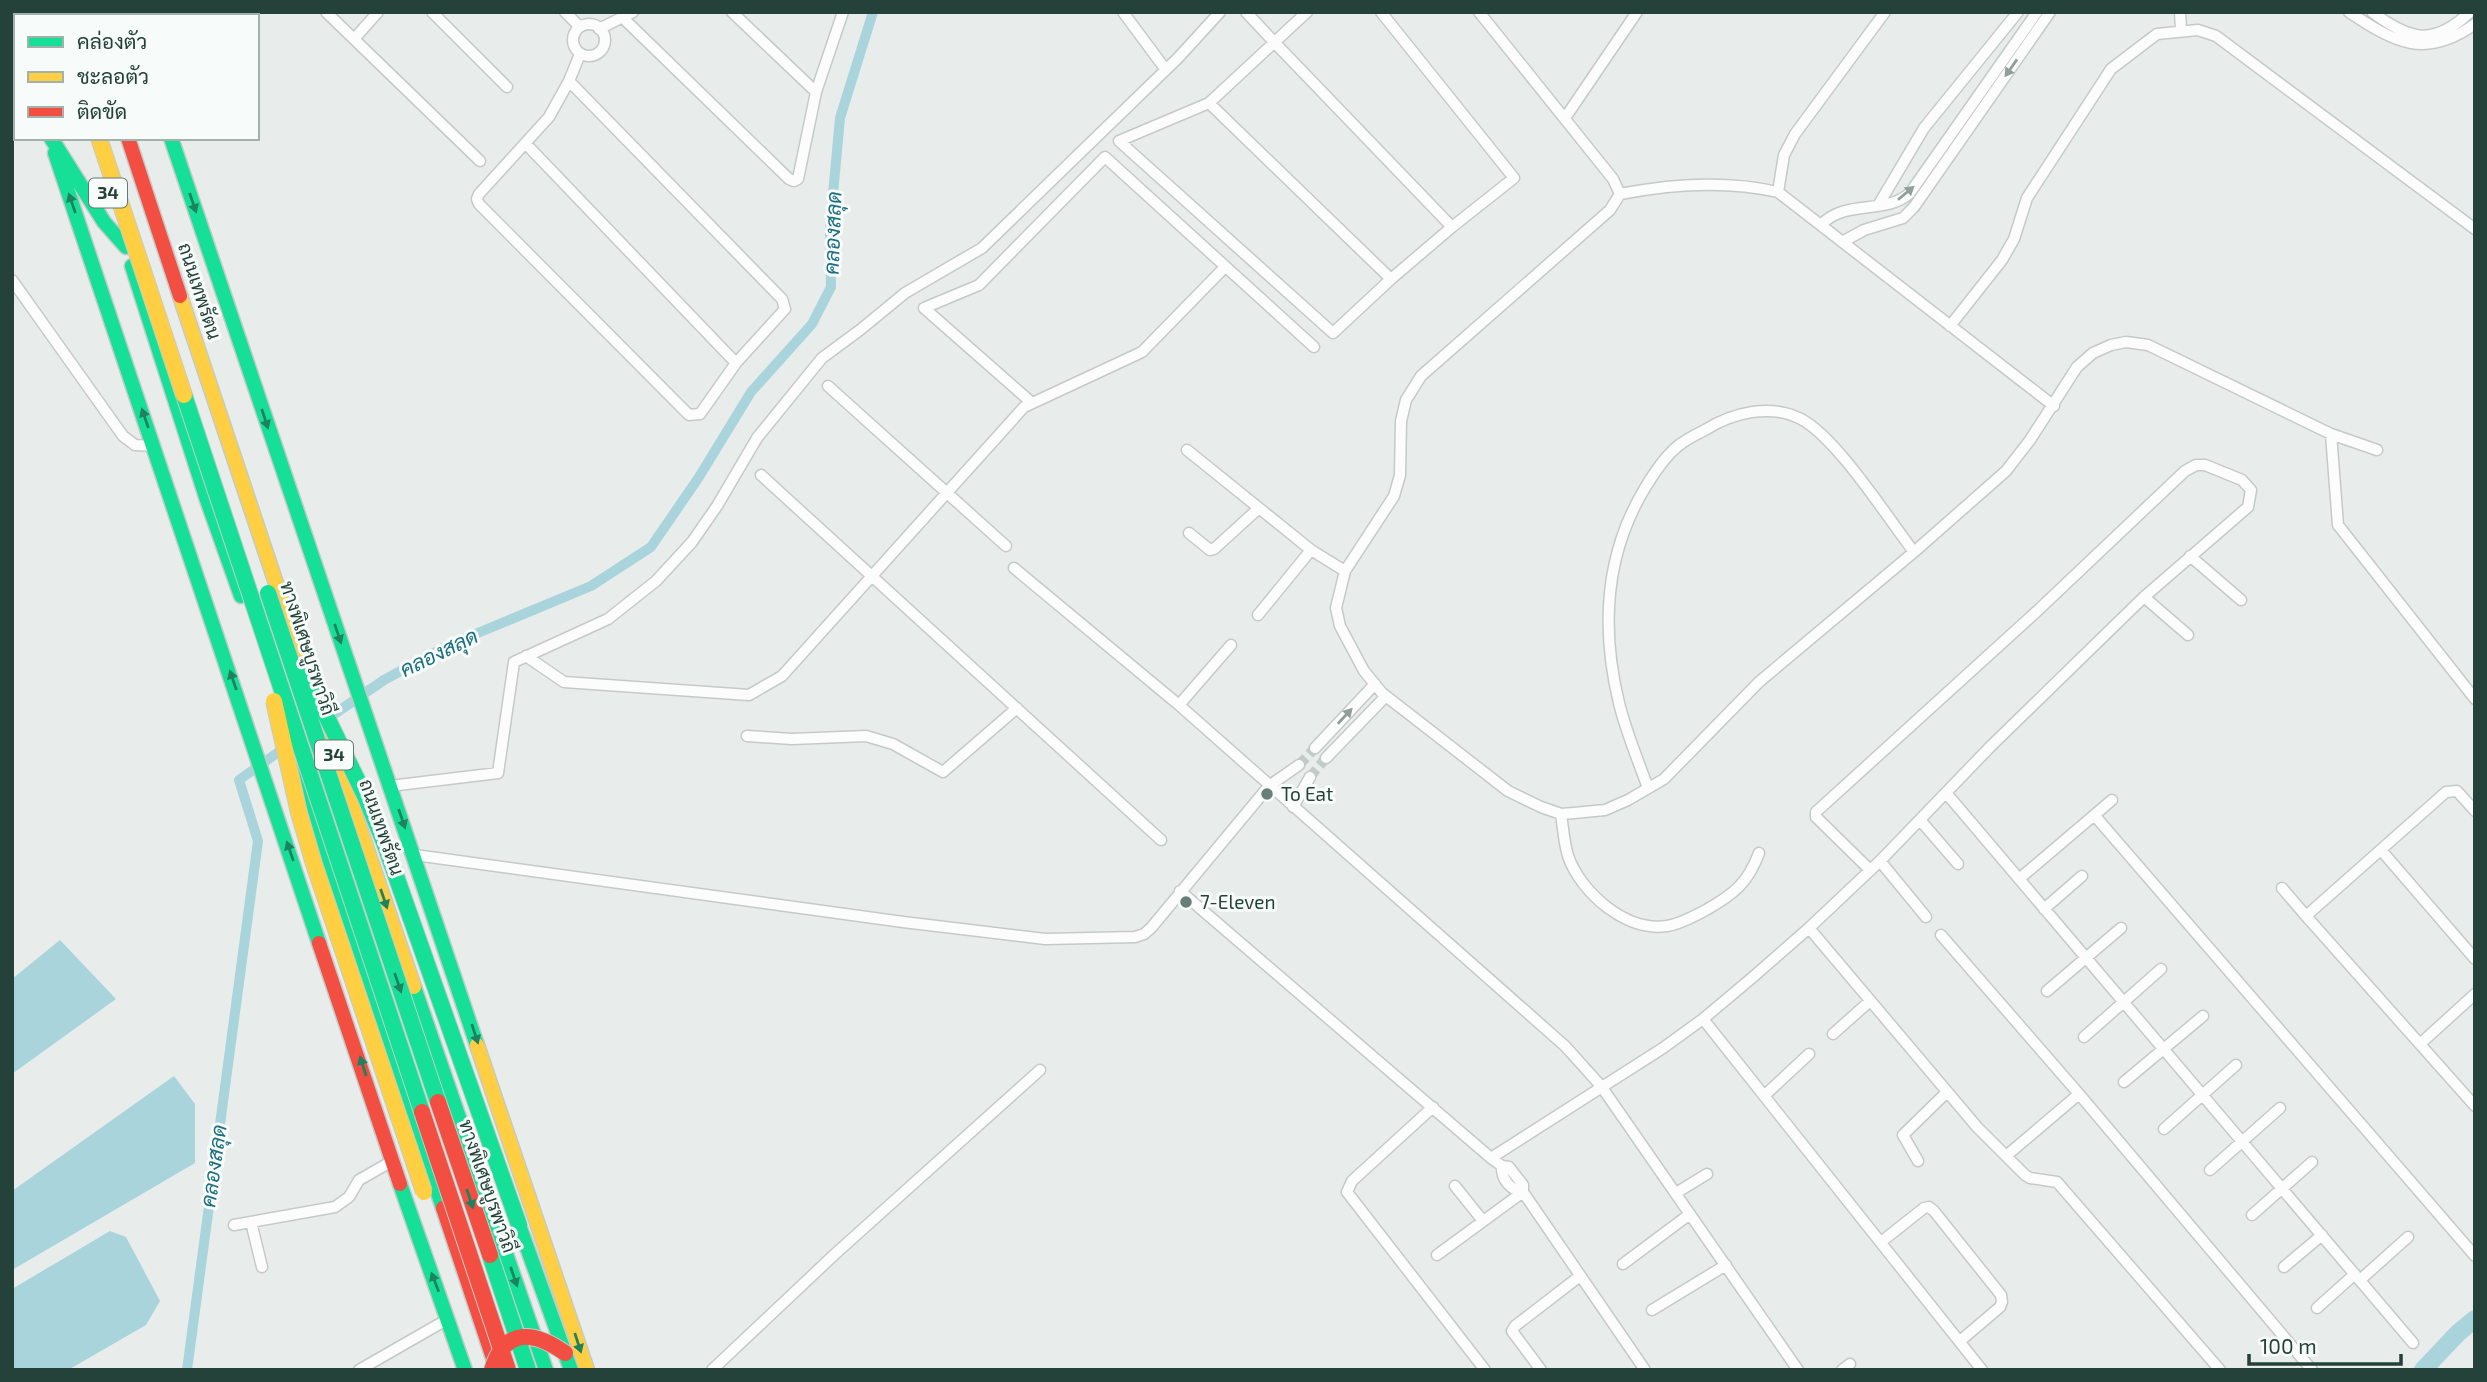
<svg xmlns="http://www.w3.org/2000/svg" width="2487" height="1382" font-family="'Exo 2',Sarabun,sans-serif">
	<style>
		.water { fill: #a9d4db }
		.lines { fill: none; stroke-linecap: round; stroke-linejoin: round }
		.canal { stroke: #a9d4db; stroke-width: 10 }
		.river { stroke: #a9d4db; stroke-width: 18 }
		.street-tunnel { stroke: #c1cbc8; stroke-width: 10; stroke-dasharray: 10 5; stroke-linecap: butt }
		.street-casing { stroke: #c5cac8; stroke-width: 13 }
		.fast-casing { stroke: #c3cbc8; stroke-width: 17 }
		.slow-casing { stroke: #c3cbc8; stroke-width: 17 }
		.jam-casing { stroke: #c3cbc8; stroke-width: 17 }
		.street { stroke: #fcfcfc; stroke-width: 10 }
		.fast { stroke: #16e098; stroke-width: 14 }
		.slow { stroke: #ffcf43; stroke-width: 14 }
		.jam { stroke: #f24e42; stroke-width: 14 }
		.fast-bridge-casing { stroke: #c3ccc9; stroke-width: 18; stroke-linecap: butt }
		.slow-bridge-casing { stroke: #c3ccc9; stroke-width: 18; stroke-linecap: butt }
		.jam-bridge-casing { stroke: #c3ccc9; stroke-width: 18; stroke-linecap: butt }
		.fast-bridge { stroke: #16e098; stroke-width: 16 }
		.slow-bridge { stroke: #ffcf43; stroke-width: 16 }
		.jam-bridge { stroke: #f24e42; stroke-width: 16 }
		.oneway { fill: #909f9b }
		.oneway2 { fill: #1e8160 }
		.poi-dot { fill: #697e78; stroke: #f7fbf9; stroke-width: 2.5 }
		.labels { text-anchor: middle; stroke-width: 6; stroke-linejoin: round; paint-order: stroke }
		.shield { fill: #f7fbf9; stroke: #637a73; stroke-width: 2 }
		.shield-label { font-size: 18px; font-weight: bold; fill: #24423a }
		.street-label { font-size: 19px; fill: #24423a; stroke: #f7fbf9 }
		.poi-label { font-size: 19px; fill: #24423a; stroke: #f7fbf9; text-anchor: start }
		.water-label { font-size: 21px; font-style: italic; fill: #1c6f80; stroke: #f7fbf9 }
	</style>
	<rect width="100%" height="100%" fill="#e8edeb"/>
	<path class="water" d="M60,940L116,999L12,1074V979Z
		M174,1076L195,1104V1163L12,1270V1191Z
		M110,1231L126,1237L160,1301L146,1325L68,1370H12V1289Z"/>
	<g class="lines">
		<path class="canal" d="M324,721L384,680L449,645L591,586L651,547L699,477L751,392L812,324L831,287L830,227L840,118L873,12
			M187,1370L258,841L239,780L287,746"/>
		<path class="river" d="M2423,1370L2458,1333L2475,1319"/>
		<path class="street-tunnel" d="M1299,765L1315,748
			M1310,777L1326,758"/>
		<defs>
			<path id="street" d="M326,12L480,161
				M432,12L507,87
				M565,12L580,27
				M732,12L816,92
				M1123,12L1166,70
				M1246,12L1275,43L1452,227L1391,279L1333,333L1119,141L1209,103L1307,12
				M1381,12L1514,178L1452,227
				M1479,12L1613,179L1620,194L1610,210L1421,376L1406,400L1401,421L1400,475L1394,496L1345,571L1336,608L1340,626L1364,671L1382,693L1508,791L1541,807L1561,814L1574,813L1605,810L1628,800L1664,779L1759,682L1914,552L2006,471L2030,440L2077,367L2093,353L2111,345L2126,342L2148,345L2331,434L2377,450
				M2180,12L2181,30
				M2349,12C2394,42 2425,60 2475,24
				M2372,12C2410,40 2433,47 2470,12
				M623,18L789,179L794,181L798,179L816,92L843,12
				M573 40a16 16 0 1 1 32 0a16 16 0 1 1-32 0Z
				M599,29L633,12
				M354,39L378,12
				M569,81L782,299L785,309L736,363L700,414L689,415L479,204L477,199L479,194L549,117L569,81L580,54
				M1209,103L1391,279
				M1565,118L1637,12
				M526,144L736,363
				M1778,192L1784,155L1795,134L1885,12
				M1620,194C1671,184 1726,180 1778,192L2054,406
				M1879,204L1924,128L2018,12
				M1822,224C1846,199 1886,215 1910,193L2037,12
				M1844,241L1864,230L1903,218L1914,207L2050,12
				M12,280L123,436L135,445L154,446
				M1950,326L2002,260L2014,239L2027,198L2111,69L2157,34L2198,30L2216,36L2475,229
				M828,386L1006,546
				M1032,403L924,308L979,285L1105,157L1314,347
				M2331,434L2338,525L2475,699
				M1187,450L1311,550L1345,571
				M761,475L1161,840
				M1189,533L1210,550L1214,549L1259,508
				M2190,556L2241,600
				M1014,568L1179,705L1565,1046L1601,1086L1798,1370
				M2144,597L2188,635
				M1258,615L1311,550
				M526,656L564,682L749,695L782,676L1024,407L1142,352L1225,267
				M1179,705L1231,645
				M747,736L792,739L866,736L893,744L943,772L1017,708
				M1315,748L1375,684
				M1326,758L1386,696
				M390,786L498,773L514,662L608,619L656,581L692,542L717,506L757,438L822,358L860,330L905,293L982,248L1178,58L1220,12
				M1648,788C1638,760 1626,732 1619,703C1601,629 1605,554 1645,488C1654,473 1667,453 1682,443C1689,438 1697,434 1705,430C1732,413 1770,403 1801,419C1837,438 1887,517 1914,552
				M1947,794L2413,1343
				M1293,807L1310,777
				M2475,811L2457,791L2446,792L2306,916L2475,1106
				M1561,814C1563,827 1564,843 1568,856C1581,893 1626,932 1667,926C1681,924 1694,916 1706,910C1734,894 1748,883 1759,853
				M2095,816L2475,1256
				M1920,820L1958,864
				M2381,850L2475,959
				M415,855L903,922L1045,939L1135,937L1144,934L1151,928L1269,786L1299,765
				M1880,861L1926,917
				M2019,879L2112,800
				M2282,888L2306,916
				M1180,891L1491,1158L1502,1166L1509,1167L1523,1185V1192L1645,1370
				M2044,909L2082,876
				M1809,928L1977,1127L2025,1175L2030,1178L2057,1182L2220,1370
				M1941,935L2079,1094L2312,1370
				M2047,991L2121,928
				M1703,1019L1982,1370
				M1833,1034L1870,1001
				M2084,1037L2161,969
				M2420,1044L2475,994
				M2124,1082L2203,1016
				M1765,1095L1809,1054
				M1433,1107L1352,1181L1347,1192L1485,1370
				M2164,1129L2236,1065
				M2006,1156L2079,1094
				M1491,1158L1663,1048L1703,1019L1753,977L1809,928L1880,861L1990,747L2144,597L2248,507L2251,490L2242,480L2205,465H2196L2185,471L2035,613L1816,812V817L1870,870
				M1918,1161L1903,1135L1947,1092
				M1502,1166C1501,1179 1510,1190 1523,1192
				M2210,1170L2280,1108
				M1455,1186L1483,1221
				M1676,1193L1707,1174
				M2252,1215L2312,1162
				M251,1222L262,1267
				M234,1225L335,1207L349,1197L359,1180L394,1160
				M1881,1242L1924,1208L1929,1207L1934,1211L2001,1295L2002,1302L2000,1307L1960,1341
				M1437,1255L1523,1192
				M1623,1264L1690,1214
				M2284,1267L2322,1235
				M2360,1280L2408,1237
				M2317,1308L2355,1274
				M1652,1310L1726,1265
				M359,1370L448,1319
				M712,1370L835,1254L1040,1070
				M1541,1370L1512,1331L1515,1326L1580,1276
				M1842,1370L1850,1364"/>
			<path id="fast" d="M58,12L59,16
				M51,138L104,222L126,247
				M171,138L477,1045
				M55,153L319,943
				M132,266L207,500L241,596
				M293,754L443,1208
				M414,987L546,1370
				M400,1184L465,1370
				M519,1225L571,1370"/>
			<path id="slow" d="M129,12L130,16
				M12,25L16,35
				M180,296L310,685
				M326,730L414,987
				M477,1045L587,1370"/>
			<path id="jam" d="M86,12L87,16
				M128,138L180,296
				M319,943L400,1184
				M443,1208L497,1370"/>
		</defs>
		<use href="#street" class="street-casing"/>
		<use href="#fast" class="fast-casing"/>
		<use href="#slow" class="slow-casing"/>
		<use href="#jam" class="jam-casing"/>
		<use href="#street" class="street"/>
		<use href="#fast" class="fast"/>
		<use href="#slow" class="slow"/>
		<use href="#jam" class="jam"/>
		<defs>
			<path id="fast-bridge" d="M184,395L422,1112
				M268,593L438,1102
				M304,670L365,796L384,842L519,1225
				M490,1255L528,1370"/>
			<path id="slow-bridge" d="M99,138L184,395
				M274,701L299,813L314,864L424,1192"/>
			<path id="jam-bridge" d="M438,1102L490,1255
				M422,1112L508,1370
				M492,1370C505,1327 534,1331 565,1353"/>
		</defs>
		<use href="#fast-bridge" class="fast-bridge-casing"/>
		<use href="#slow-bridge" class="slow-bridge-casing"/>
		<use href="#jam-bridge" class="jam-bridge-casing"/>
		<use href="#fast-bridge" class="fast-bridge"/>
		<use href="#slow-bridge" class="slow-bridge"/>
		<use href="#jam-bridge" class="jam-bridge"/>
	</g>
	<defs><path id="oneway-solid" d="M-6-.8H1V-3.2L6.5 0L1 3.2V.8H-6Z" transform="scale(1.75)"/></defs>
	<g class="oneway">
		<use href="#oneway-solid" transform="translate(2011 68) rotate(125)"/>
		<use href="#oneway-solid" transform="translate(1906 193) rotate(-40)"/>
		<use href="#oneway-solid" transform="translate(1345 716) rotate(-47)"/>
	</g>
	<g class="oneway2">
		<use href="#oneway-solid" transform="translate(72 203) rotate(-109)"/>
		<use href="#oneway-solid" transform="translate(193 203) rotate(71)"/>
		<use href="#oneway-solid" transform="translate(145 418) rotate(-109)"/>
		<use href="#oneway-solid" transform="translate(265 419) rotate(72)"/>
		<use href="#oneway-solid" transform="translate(338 634) rotate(71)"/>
		<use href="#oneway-solid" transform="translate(233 680) rotate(-109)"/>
		<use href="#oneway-solid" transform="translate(402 819) rotate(71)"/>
		<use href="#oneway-solid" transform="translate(290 851) rotate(-109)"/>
		<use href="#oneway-solid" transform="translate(384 899) rotate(71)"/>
		<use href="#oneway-solid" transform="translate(398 983) rotate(71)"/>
		<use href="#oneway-solid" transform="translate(475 1034) rotate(72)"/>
		<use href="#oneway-solid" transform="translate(363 1066) rotate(-108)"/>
		<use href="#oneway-solid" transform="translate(470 1199) rotate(71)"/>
		<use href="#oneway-solid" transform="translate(514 1277) rotate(71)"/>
		<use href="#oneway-solid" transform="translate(435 1282) rotate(-111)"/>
		<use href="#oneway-solid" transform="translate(578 1343) rotate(72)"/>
	</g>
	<g class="poi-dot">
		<circle cx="1267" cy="794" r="7"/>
		<circle cx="1186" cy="902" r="7"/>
	</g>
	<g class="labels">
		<g class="shield">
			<rect x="89" y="178.5" width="38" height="29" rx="5"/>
			<rect x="315" y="740.5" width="38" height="29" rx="5"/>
		</g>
		<g class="shield-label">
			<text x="108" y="199">34</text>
			<text x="334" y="761">34</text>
		</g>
		<g class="street-label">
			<text transform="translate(200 291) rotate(72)" y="7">ถนนเทพรัตน</text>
			<text transform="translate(308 648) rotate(72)" y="7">ทางพิเศษบูรพาวิถี</text>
			<text transform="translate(382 827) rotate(71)" y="7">ถนนเทพรัตน</text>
			<text transform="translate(488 1186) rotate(71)" y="7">ทางพิเศษบูรพาวิถี</text>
		</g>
		<g class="poi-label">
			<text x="1281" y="801">To Eat</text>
			<text x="1200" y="909">7-Eleven</text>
		</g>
		<g class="water-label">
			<text transform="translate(833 233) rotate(-88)" y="7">คลองสลุด</text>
			<text transform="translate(439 653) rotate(-26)" y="7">คลองสลุด</text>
			<text transform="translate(214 1166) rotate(-82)" y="7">คลองสลุด</text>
		</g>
	</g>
	<rect width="2487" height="1382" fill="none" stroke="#24423a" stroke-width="28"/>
	<rect x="14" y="14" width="245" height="126" fill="#f7fbf9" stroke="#a3b1ad" stroke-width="2"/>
	<rect x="28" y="37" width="35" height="10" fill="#16e098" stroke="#a3b1ad" stroke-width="2"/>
	<text x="77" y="49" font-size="21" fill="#24423a">คล่องตัว</text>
	<rect x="28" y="72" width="35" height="10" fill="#ffcf43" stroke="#a3b1ad" stroke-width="2"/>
	<text x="77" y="84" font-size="21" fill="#24423a">ชะลอตัว</text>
	<rect x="28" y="107" width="35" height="10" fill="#f24e42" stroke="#a3b1ad" stroke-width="2"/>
	<text x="77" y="119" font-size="21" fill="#24423a">ติดขัด</text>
	<path d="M2249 1354v10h152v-10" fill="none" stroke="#24423a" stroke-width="3.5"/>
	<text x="2260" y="1354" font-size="21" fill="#24423a" stroke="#f7fbf9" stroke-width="5" paint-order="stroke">100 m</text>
</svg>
